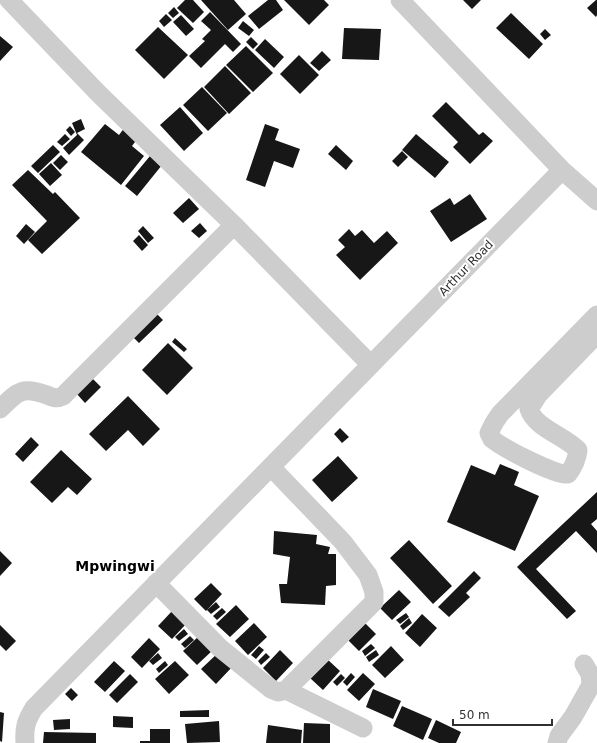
<svg xmlns="http://www.w3.org/2000/svg" width="597" height="743" font-family="'DejaVu Sans',sans-serif">
	<style>
		.building { fill: #171717 }
		.lines { fill: none; stroke-linecap: round; stroke-linejoin: round }
		.minor { stroke: #cdcdcd; stroke-width: 19 }
		.labels { text-anchor: middle; stroke-width: 4; stroke-linejoin: round; paint-order: stroke }
		.street-label { font-size: 12px; fill: #303030; stroke: #fff }
		.quarter-label { font-size: 14px; font-weight: bold; fill: #000; stroke: #fff }
	</style>
	<rect width="100%" height="100%" fill="#fff"/>
	<path class="building" d="M185,0H193L204,12L193,23L177,8Z
		M201,0H234L246,14L228,30Z
		M268,0H276L283,10L259,29L248,16Z
		M284,0H324L329,5L309,25Z
		M463,0H481L472,9Z
		M596,0H597V15L596,17L587,8Z
		M174,7L179,13L173,18L168,13Z
		M210,12L241,44L233,52L225,44L201,68L189,56L205,41L202,39L211,30L201,21Z
		M511,13L543,44L529,59L496,28Z
		M166,14L172,20L164,27L159,21Z
		M181,15L194,29L186,36L173,22Z
		M243,21L254,30L249,36L238,28Z
		M158,27L188,55L164,79L135,50Z
		M344,28L381,29L379,60L342,59Z
		M545,29L551,35L545,40L540,34Z
		M0,36L13,47L0,61Z
		M251,37L258,44L253,49L246,42Z
		M265,39L284,57L274,68L255,50Z
		M246,46L273,73L253,92L226,65Z
		M322,51L331,60L319,71L310,63Z
		M299,55L319,75L300,94L280,74Z
		M225,66L251,93L229,114L204,87Z
		M202,87L227,113L208,131L183,105Z
		M446,102L479,135L483,132L493,141L470,164L453,147L458,142L432,116Z
		M180,107L203,133L184,151L160,125Z
		M81,119L85,129L77,133L84,140L69,155L63,148L77,135L72,123Z
		M105,124L119,135L125,127L138,138L132,146L144,156L121,185L81,152Z
		M265,124L279,129L275,140L300,149L293,168L274,161L265,187L246,180Z
		M70,126L75,132L71,136L66,130Z
		M65,134L70,139L62,146L57,142Z
		M416,134L449,162L435,178L402,150Z
		M53,145L60,152L38,173L31,166Z
		M336,145L353,161L346,170L328,154Z
		M402,151L408,157L398,167L392,161Z
		M61,155L68,162L60,170L53,163Z
		M150,156L162,165L137,196L125,186Z
		M51,163L62,175L50,186L39,174Z
		M28,170L53,194L55,192L80,218L42,254L28,240L47,221L12,185Z
		M470,194L487,219L451,242L430,211L450,198L454,205Z
		M189,198L199,209L183,223L173,213Z
		M200,223L207,231L199,238L191,231Z
		M26,224L35,232L24,244L16,236Z
		M143,226L154,238L148,243L138,231Z
		M349,229L355,236L362,230L374,243L387,231L398,243L360,280L336,255L345,247L338,240Z
		M139,235L148,245L142,251L133,241Z
		M154,311L163,320L139,343L130,334Z
		M175,338L187,349L184,352L172,342Z
		M168,343L193,368L167,395L142,370Z
		M91,377L101,387L85,403L76,393Z
		M128,396L160,429L143,446L128,430L106,451L89,434Z
		M340,428L349,437L342,443L334,434Z
		M31,437L39,445L23,462L15,454Z
		M61,450L92,479L77,495L68,487L52,503L30,482Z
		M338,456L358,478L332,502L312,480Z
		M500,464L519,472L514,485L539,496L515,551L447,522L471,465L495,475Z
		M597,492V519L591,524L597,531V553L576,531L536,569L576,611L567,619L517,567Z
		M274,531L317,535L316,544L330,547L328,554H336V585L326,586L325,605L281,603L279,584H287L290,557L273,554Z
		M409,540L452,586L433,604L390,558Z
		M0,551L12,563L0,576Z
		M474,571L481,578L466,593L470,597L449,617L438,607Z
		M211,583L222,594L206,611L194,599Z
		M399,590L411,602L392,620L380,608Z
		M216,602L220,607L211,614L207,610Z
		M236,605L249,619L230,637L216,624Z
		M222,608L226,612L217,620L213,616Z
		M173,610L187,623L172,639L158,626Z
		M406,613L409,617L400,624L396,620Z
		M422,614L437,628L420,647L405,633Z
		M409,618L412,623L403,630L400,626Z
		M363,621L376,634L359,651L346,638Z
		M254,623L267,637L248,655L235,641Z
		M0,625L16,641L6,651L0,645Z
		M184,629L188,634L179,641L175,637Z
		M200,635L214,649L197,665L183,651Z
		M190,636L194,640L185,648L181,644Z
		M149,638L160,649L142,668L131,657Z
		M371,644L375,648L365,656L362,651Z
		M259,646L264,650L256,659L251,655Z
		M391,646L404,660L385,678L372,665Z
		M280,650L293,663L276,681L263,668Z
		M376,650L379,655L369,662L366,657Z
		M219,652L233,666L216,684L201,669Z
		M158,653L162,658L153,665L149,661Z
		M266,653L270,657L261,665L258,661Z
		M327,659L340,671L323,690L310,678Z
		M114,661L125,671L105,692L94,682Z
		M165,661L168,665L159,673L156,669Z
		M175,661L189,675L169,694L155,679Z
		M351,673L355,677L347,686L343,682Z
		M363,673L375,684L359,701L347,690Z
		M130,674L138,682L117,703L109,695Z
		M341,674L345,678L337,686L333,682Z
		M71,688L78,695L72,701L65,694Z
		M373,689L401,701L393,719L366,707Z
		M402,706L432,719L423,740L393,726Z
		M209,710V717H180V711Z
		M0,712L4,713L2,742L0,741Z
		M113,716L133,717V728L113,727Z
		M70,719V729L54,730L53,720Z
		M436,720L461,732L456,743H439L428,738Z
		M219,721L220,742L187,743L185,724Z
		M304,723L330,724V743H303Z
		M268,725L302,730L301,743H266Z
		M150,729H170V743H140V741H150Z
		M44,732L96,733V743H43Z"/>
	<g class="lines">
		<path class="minor" d="M9,0L98,93L234,225L371,365
			M400,0L562,170L597,201
			M597,315L500,414L494,423L489,433L492,439C503,448 556,476 568,474C574,466 577,460 578,450C565,436 535,428 529,409L538,395L597,334
			M0,409C18,391 22,386 47,395C53,398 57,399 63,396L234,225
			M156,583L220,648L271,689L278,692L286,690L374,602V592L368,575L343,542L271,467
			M286,690L363,728
			M25,743C24,727 26,721 34,708L562,170
			M557,743L559,736L573,717L591,685L590,674L584,664"/>
	</g>
	<g class="labels">
		<g class="street-label">
			<text transform="translate(466 268) rotate(-46)" y="4">Arthur Road</text>
		</g>
		<g class="quarter-label">
			<text x="115" y="571">Mpwingwi</text>
		</g>
	</g>
	<path d="M453 719v6h99v-6" fill="none" stroke="#303030" stroke-width="2"/>
	<text x="459" y="719" font-size="12" fill="#303030" stroke="#ffffff" stroke-width="3" paint-order="stroke">50 m</text>
</svg>
